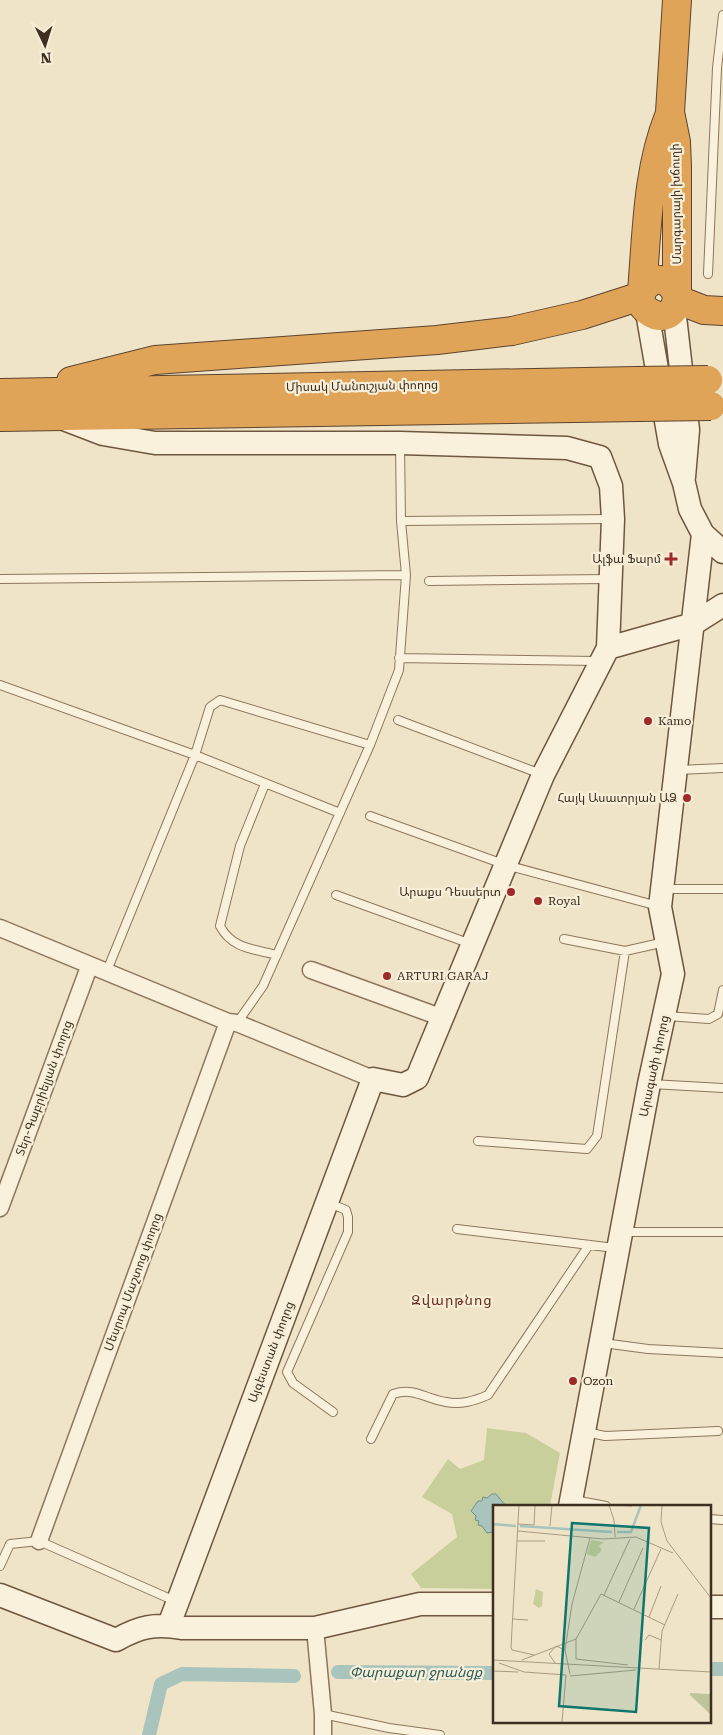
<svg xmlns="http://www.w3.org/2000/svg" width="723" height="1735" font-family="'Roboto Serif','Noto Sans Armenian',serif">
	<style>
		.green { fill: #c9cf9b }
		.water { fill: #a9c4bc; stroke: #6f938a }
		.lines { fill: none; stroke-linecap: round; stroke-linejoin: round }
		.canal { stroke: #a9c4bc; stroke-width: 14 }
		.lane-casing { stroke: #8d765c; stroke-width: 10 }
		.street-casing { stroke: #8d765c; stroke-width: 19 }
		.secondary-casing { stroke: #6f573f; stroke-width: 25 }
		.highway-casing { stroke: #5b4430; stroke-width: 30 }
		.lane { stroke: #faf1dc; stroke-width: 8 }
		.street { stroke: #faf1dc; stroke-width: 16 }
		.secondary { stroke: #faf1dc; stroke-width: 22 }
		.highway { stroke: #e0a458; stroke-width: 28 }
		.highway-bridge-casing { stroke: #5b4430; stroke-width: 30; stroke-linecap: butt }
		.highway-bridge { stroke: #e0a458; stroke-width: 28 }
		.poi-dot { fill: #9e2a2b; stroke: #f7eed8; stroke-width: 2 }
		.labels { text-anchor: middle; stroke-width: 4.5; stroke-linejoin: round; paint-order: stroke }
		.street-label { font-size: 12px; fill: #3d2e20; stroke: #f7eed8 }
		.poi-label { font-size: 12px; fill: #3d2e20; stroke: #f7eed8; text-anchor: start }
		.neighbourhood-label { font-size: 14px; letter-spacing: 1px; fill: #6b2e1e; stroke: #f7eed8 }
		.water-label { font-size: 14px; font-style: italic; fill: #2f5d5a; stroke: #f7eed8 }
		.inset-river { fill: none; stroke: #a9c4bc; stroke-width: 2.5 }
		.inset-road { fill: none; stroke: #a89b85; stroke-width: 1 }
		.view { fill: #0f766e; fill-opacity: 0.15; stroke: #0f766e; stroke-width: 2.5 }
		.inset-edge { fill: none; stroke: #3d2e20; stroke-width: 2.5 }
	</style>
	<rect width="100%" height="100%" fill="#f0e4c8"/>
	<path class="green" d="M487,1428L526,1433L560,1453L550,1506H494V1589L421,1588L411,1574L457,1537L452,1514L422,1497L448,1459L460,1469L484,1460Z"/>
	<path class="water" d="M492,1494H496L506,1506H494L493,1532L487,1533L482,1526L478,1525L479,1521L475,1520L476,1516L471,1511L478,1501H482L483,1497L487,1498Z"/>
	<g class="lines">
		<path class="canal" d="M709,1669H723
			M338,1672L494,1673
			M149,1735L161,1684L182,1674L294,1676"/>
		<defs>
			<path id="lane" d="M708,274L717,68L723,15
				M401,521L612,519
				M0,579L406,575
				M429,581L609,579
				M399,658L597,661
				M0,685L195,755L340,813
				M398,720L541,774
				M678,770L723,768
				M265,784L240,846L220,926C232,949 254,949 277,955
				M370,816L506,865L658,906
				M664,889H723
				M336,895L471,944
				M564,939L625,951L665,942
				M106,973L195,755L210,707L220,700L370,745
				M666,1016L709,1019L718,1014L723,990
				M237,1023L263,986L370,745L399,670L406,575L401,521L400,445
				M651,1084L723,1088
				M478,1141L587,1149L597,1136L625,951
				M329,1203L346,1210L348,1217V1232L287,1372L293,1383L333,1412
				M457,1229L615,1248
				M623,1232H723
				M603,1343L648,1349L723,1353
				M586,1432L605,1436L718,1431
				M371,1439L393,1394C415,1387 425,1399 446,1402C461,1405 474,1401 488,1395L589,1245
				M574,1500L606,1506
				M709,1519L723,1520
				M0,1566L10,1544L39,1541L175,1601
				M323,1714L389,1728L440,1735"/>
			<path id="street" d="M0,928L228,1022L237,1023L373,1079
				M311,970L443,1018
				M0,1208L89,967
				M39,1541L228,1022
				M315,1628L323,1714V1735"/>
			<path id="secondary" d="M674,308L688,430L684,477
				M647,312L670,444L684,483L690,509L703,534L723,552
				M64,419L103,434L155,443H400L567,448L600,457L611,486L613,519L608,648
				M570,1506L649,1084L673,974L660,907L703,534
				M0,1595L116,1640C139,1627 155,1623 182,1628H315L420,1604H494
				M709,1607H723
				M169,1625L373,1079L403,1085L417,1078L543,775L608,648L693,624L723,605"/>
			<path id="highway" d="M677,0L670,112L676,142L677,166V297C673,337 621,304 648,284C660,274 674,283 677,297
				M642,291C647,232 647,171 669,116
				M676,303H686L704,310L723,311
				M71,381L155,360L437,340L512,331L582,315L641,296
				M0,393L636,381
				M0,417L639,407"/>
		</defs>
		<use href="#lane" class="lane-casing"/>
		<use href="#street" class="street-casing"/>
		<use href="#secondary" class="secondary-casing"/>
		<use href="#highway" class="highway-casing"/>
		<use href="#lane" class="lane"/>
		<use href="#street" class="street"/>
		<use href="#secondary" class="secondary"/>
		<use href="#highway" class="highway"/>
		<defs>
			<path id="highway-bridge" d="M636,381L708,380
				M639,407L711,406"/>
		</defs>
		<use href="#highway-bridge" class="highway-bridge-casing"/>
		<use href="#highway-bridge" class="highway-bridge"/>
	</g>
	<g class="poi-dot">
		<path d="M668.5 551.5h5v5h5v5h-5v5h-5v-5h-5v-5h5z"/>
		<circle cx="648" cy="721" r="5"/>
		<circle cx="687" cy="798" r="5"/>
		<circle cx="511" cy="892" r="5"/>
		<circle cx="538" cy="901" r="5"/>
		<circle cx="387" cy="976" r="5"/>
		<circle cx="573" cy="1381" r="5"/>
	</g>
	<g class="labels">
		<g class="street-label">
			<text transform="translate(676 204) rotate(-91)" y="4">Մարգարայի խճուղի</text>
			<text transform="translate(362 386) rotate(-1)" y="4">Միսակ Մանուշյան փողոց</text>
			<text transform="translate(654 1066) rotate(-78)" y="4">Արագածի փողոց</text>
			<text transform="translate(44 1088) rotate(-70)" y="4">Տեր-Գաբրիելյան փողոց</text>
			<text transform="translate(133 1282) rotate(-70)" y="4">Մեսրոպ Մաշտոց փողոց</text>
			<text transform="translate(271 1352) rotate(-69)" y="4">Այգեստան փողոց</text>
		</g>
		<g class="poi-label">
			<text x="661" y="563" text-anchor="end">Ալֆա Ֆարմ</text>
			<text x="658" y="725">Kamo</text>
			<text x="677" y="802" text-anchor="end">Հայկ Ասատրյան ԱՁ</text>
			<text x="501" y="896" text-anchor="end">Արաքս Դեսսերտ</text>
			<text x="548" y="905">Royal</text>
			<text x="397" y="980">ARTURI GARAJ</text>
			<text x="583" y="1385">Ozon</text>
		</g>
		<g class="neighbourhood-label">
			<text x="452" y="1305">Զվարթնոց</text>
		</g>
		<g class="water-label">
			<text x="416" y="1677">Փարաքար ջրանցք</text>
		</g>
	</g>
	<g transform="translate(493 1505)">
		<rect width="218" height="218" fill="#f0e4c8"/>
		<path d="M98,35L111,37L106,41L109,45L102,52L94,49ZM43,84L50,87L49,101L46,103L40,99Z" fill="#c9cf9b"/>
		<path d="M197,188L217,189V209L197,190Z" fill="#bfc49a"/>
		<path class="inset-river" d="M0,19L23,21M27,21L119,27M124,27H138L148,0"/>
		<path class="inset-road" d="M26,0L18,142L19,145L41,150M116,0L121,15L122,32M118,0L139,1M169,0L168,17L174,36L218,93M25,19L41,20L42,0M57,21L59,0M25,26L110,34L143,32L180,48M24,36H52M111,90L137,34M126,97L150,43M141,104L168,44M156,112L168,81M19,114L35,115M83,134V154L135,160M152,135L156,130L168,135M63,141L72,145L77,169M72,145L79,99L97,33M0,155L218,167M29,155L83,134L108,89L172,120M6,158L31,167L73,170M62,158L56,149L63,141M166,164L169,126L185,89M0,166L25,167M77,171L143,165M69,217L73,170"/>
		<path class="view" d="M79,18L156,23L143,207L66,201Z"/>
		<rect width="218" height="218" class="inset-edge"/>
	</g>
	<g transform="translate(45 45) rotate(176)" stroke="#f7eed8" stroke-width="4" paint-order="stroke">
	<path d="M0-4L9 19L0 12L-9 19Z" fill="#3d2e20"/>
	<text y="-8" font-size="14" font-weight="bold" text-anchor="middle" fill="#3d2e20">N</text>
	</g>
</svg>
